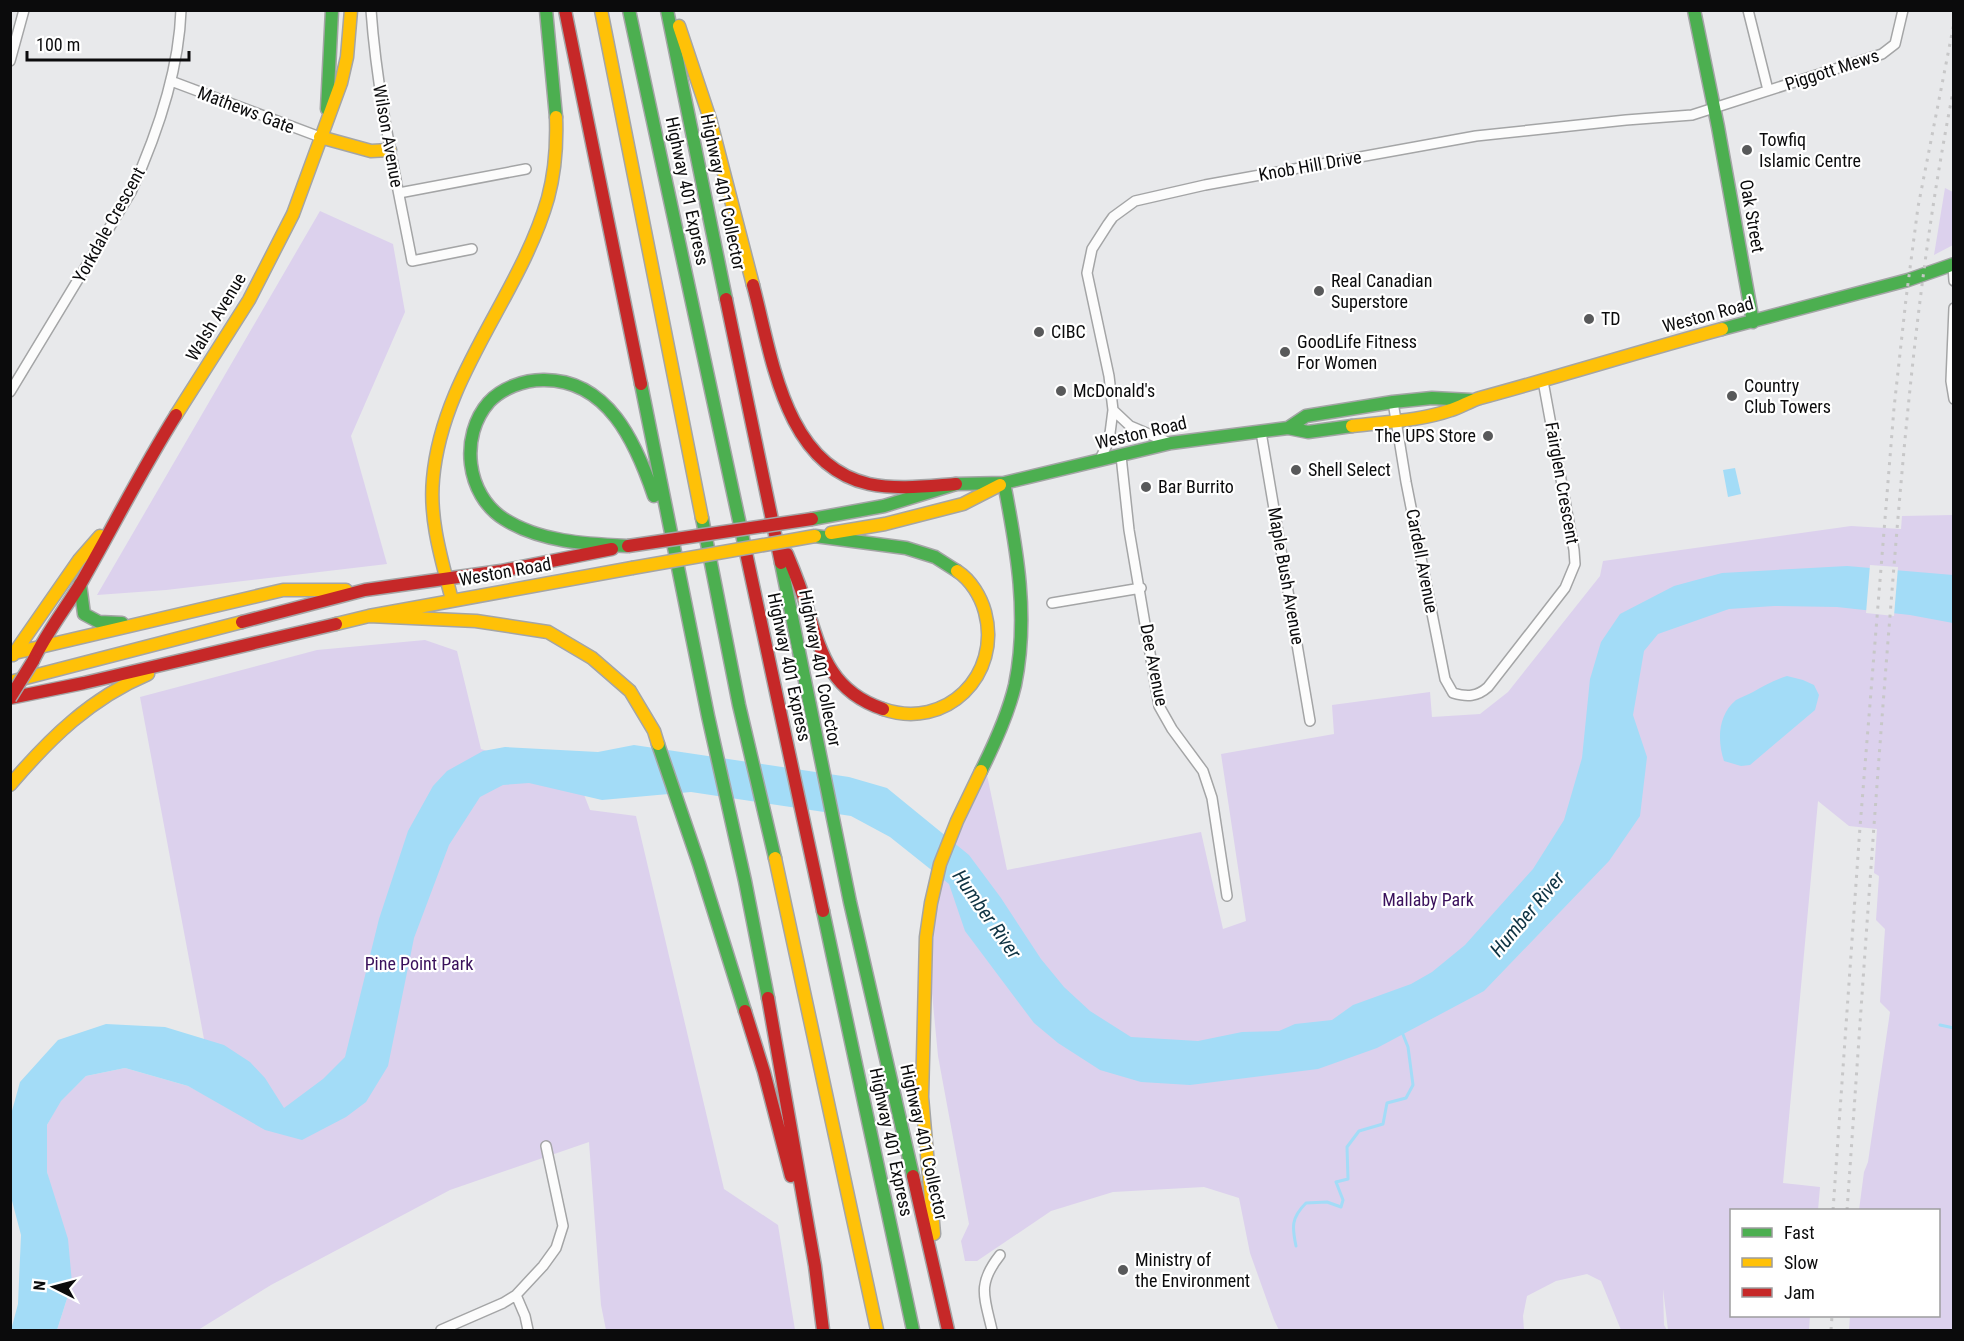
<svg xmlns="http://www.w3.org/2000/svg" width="1964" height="1341" font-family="'Roboto Condensed',sans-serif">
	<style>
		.green { fill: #dcd1ed }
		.water { fill: #a3dcf7 }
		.pier { fill: #e8e9eb }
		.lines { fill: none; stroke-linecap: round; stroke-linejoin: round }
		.stream { stroke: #a3dcf7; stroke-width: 3 }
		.street-casing { stroke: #a4a5a6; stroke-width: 12 }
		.fast-casing { stroke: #a4a5a6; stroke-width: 15 }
		.slow-casing { stroke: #a4a5a6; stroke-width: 15 }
		.jam-casing { stroke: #a4a5a6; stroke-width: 15 }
		.street { stroke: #fcfcfc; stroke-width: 9 }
		.fast { stroke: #4caf50; stroke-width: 12 }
		.slow { stroke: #ffc107; stroke-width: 12 }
		.jam { stroke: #c62828; stroke-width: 12 }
		.rail { stroke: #c7c7c8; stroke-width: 3; stroke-dasharray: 3 6; stroke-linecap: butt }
		.slow-bridge-casing { stroke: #a4a5a6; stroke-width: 15; stroke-linecap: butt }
		.jam-bridge-casing { stroke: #a4a5a6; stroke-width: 15; stroke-linecap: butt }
		.slow-bridge { stroke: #ffc107; stroke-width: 12 }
		.jam-bridge { stroke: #c62828; stroke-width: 12 }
		.poi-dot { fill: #58595a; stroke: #fff; stroke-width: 2 }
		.labels { text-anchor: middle; stroke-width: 4.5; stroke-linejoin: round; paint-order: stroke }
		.street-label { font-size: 18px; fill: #0b0b0c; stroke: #fff }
		.poi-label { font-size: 18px; fill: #0b0b0c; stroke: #fff; text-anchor: start }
		.park-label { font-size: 18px; fill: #3a115c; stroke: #fff }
		.water-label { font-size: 20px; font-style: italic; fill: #0e3343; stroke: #fff }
	</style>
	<rect width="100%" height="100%" fill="#e8e9eb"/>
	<path class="green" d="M1945,188L1953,192V245L1934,255Z
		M320,211L393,244L405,312L351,436L387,564L166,590L97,595Z
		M1953,515V1330H1849L1850,1316H1938V1210H1859L1864,1172L1868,1162L1890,1012L1880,1002L1885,929L1876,920L1879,876L1874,873L1877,829L1849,826L1818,801L1783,1183L1820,1187L1818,1210H1732V1316H1810L1809,1330H1668L1663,1289L1664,1325L1667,1330H1621L1601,1281L1587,1274L1556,1281L1527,1296L1523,1316L1524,1330H1279L1274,1320L1250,1253L1239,1198L1204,1187L1113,1192L1051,1211L977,1261H965L961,1241L969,1224L938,1056L929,962L934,886L987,775L1007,870L1201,832L1223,929L1246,921L1221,754L1334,734L1332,705L1430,692L1432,717L1480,714L1508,692L1600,576L1603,561L1851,526L1901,529L1902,516Z
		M425,640L457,651L481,749L578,779L590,810L636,816L724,1189L778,1225L795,1330H606L601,1305L589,1142L450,1190L271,1285L198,1330H57L72,1283L47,1172V1125L60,1101L86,1076L125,1068L188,1086L213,1099L204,1039L140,697L317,650Z"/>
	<path class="water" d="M1735,468L1741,494L1728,497L1723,470Z
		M1847,566L1953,575V623L1910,615L1837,607L1774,606L1729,609L1658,634L1644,651L1633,715L1647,757L1640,816L1609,861L1484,991L1377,1048L1318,1069L1190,1085L1141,1082L1100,1070L1058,1043L1034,1023L965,931L949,884L890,837L851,816L691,792L602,800L529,783L503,785L480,797L449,845L414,938L388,1066L366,1102L346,1117L302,1140L265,1130L188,1086L125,1068L86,1076L61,1101L47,1125V1172L68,1239L72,1283L57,1330H11L18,1304L21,1235L11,1197L10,1118L20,1082L58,1040L106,1024L165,1027L224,1045L250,1062L265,1078L284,1108L323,1079L345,1057L379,919L408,831L433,786L447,771L483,751L505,747L598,752L634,745L849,777L887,788L969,855L1001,898L1041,959L1064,987L1090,1011L1131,1037L1198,1041L1242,1032L1279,1031L1295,1024L1332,1020L1353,1005L1411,984L1432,972L1465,945L1533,869L1564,820L1582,758L1590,679L1601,642L1620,614L1674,586L1722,573Z
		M1787,676L1803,680L1814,685L1819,695L1815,710L1750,765L1741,766L1724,761C1717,740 1718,715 1736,700C1741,697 1748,695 1753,692C1765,685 1775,680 1787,676Z"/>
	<path class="pier" d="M1870,565L1898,567L1894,616L1866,613Z"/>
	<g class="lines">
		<path class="stream" d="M1940,1025L1954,1028
			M1296,1246C1292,1227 1291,1218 1306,1203L1327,1202L1341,1207L1343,1200L1336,1182L1348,1179L1347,1147L1359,1131L1383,1124L1387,1103L1406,1098L1413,1085L1408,1047L1402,1032"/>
		<defs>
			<path id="street" d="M371,10C377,95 396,178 412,261L472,249
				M1748,10L1768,90
				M10,61L24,10
				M171,81L320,137
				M399,193L526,169
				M1953,265L1954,281
				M1954,308L1951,381L1954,399
				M10,392L131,192C156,137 179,72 181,10
				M1393,402L1406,482L1445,679L1453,693C1467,697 1477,697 1488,687L1565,588L1575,564L1574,550L1543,381
				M1113,410L1130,426L1170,443
				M1261,432L1310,721
				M1121,456L1129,530L1159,706L1172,729L1203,771L1212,798L1227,896
				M1099,461L1109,441L1113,410L1109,376L1087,273L1092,249L1108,224L1113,217L1135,201L1205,185L1476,136L1626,120L1692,115L1882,54L1895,44L1903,10
				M1052,603L1141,588
				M516,1295L525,1316L528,1330
				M441,1330L503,1303L516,1295L543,1266L556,1248L563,1226L546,1146
				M992,1330C984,1296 977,1284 1000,1255"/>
			<path id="fast" d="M546,10L556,117
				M629,10L745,548
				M667,10L726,299
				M1694,10L1718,127L1753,322
				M327,109L332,10
				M1722,329L1908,280L1954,264
				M641,384L708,716L745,881L768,998
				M1288,428L1306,416L1393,402L1432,398L1471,400
				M702,518L739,705L775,858
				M812,519L884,506L956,484L1004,483L1171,443L1288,428L1308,432L1352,426
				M815,536L906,548L935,557L957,571
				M628,546C586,544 540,542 504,519C466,495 459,436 489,402C502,388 524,380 543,380C608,379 636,443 654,496
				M781,563L850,902L913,1176
				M80,584L84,614L99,622L122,623
				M658,744L699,864L745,1011
				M981,771C995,743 1008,715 1015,685C1029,617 1017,550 1004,483
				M823,911L913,1330"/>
			<path id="slow" d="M601,10L702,518
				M679,26L710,119L753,285
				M320,137L371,151L390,150
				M176,415L249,300L293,214L341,83L347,57L351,10
				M1352,426C1384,422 1420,421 1451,410C1461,407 1470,401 1480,398C1561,376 1641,351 1722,329
				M831,533L885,524L963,504L1000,485
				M452,600C442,561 429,520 433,479C442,375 520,296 548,198C555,172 557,144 556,117
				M369,616L476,621L548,632L592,658L630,691L654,731L658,744
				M336,624L369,616L632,568
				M10,654L283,590H346
				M13,655L79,560L100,536
				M10,682L242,622
				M883,709C946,731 1002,675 985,612C981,597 971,580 957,571
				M10,785C50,738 91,698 148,674
				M775,858L877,1330
				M934,1234L922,1097L926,937L931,903L940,864L957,821L981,771"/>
			<path id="jam" d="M565,10L641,384
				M753,285C772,356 784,465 869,484C897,490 928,486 956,484
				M726,299L781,563
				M745,548L823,911
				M787,554C795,573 802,591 808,611C822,657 833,692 883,709
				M242,622L365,590L501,571L612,549
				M33,661C46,633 65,609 81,583C113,527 142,469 176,415
				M10,698L84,683L336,624
				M768,998L815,1266L823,1330
				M745,1011L764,1072L791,1176
				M913,1176L948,1330"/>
		</defs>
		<use href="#street" class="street-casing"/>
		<use href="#fast" class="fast-casing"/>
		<use href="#slow" class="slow-casing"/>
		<use href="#jam" class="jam-casing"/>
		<use href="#street" class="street"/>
		<use href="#fast" class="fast"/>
		<use href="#slow" class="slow"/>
		<use href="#jam" class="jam"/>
		<path class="rail" d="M1833,1210L1860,827L1894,408L1906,299L1918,207L1954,23
			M1847,1210C1861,1012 1874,814 1890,616C1904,439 1919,262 1954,87
			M1831,1330L1832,1316"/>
		<defs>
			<path id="slow-bridge" d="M632,568L815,536"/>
			<path id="jam-bridge" d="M628,546L812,519
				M10,698L33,661"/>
		</defs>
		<use href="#slow-bridge" class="slow-bridge-casing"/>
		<use href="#jam-bridge" class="jam-bridge-casing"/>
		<use href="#slow-bridge" class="slow-bridge"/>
		<use href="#jam-bridge" class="jam-bridge"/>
	</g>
	<g class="poi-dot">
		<circle cx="1747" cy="150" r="6"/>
		<circle cx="1319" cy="291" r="6"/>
		<circle cx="1589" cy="319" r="6"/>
		<circle cx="1039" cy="332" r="6"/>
		<circle cx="1285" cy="352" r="6"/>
		<circle cx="1061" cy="391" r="6"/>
		<circle cx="1732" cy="396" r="6"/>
		<circle cx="1488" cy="436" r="6"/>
		<circle cx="1296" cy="470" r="6"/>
		<circle cx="1146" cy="487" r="6"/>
		<circle cx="1123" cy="1270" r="6"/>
	</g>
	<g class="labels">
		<g class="street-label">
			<text transform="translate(1832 70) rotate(-18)" y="6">Piggott Mews</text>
			<text transform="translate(246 110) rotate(21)" y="6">Mathews Gate</text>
			<text transform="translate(388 136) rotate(80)" y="6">Wilson Avenue</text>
			<text transform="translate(1310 166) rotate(-10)" y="6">Knob Hill Drive</text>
			<text transform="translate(687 191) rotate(78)" y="6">Highway 401 Express</text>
			<text transform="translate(723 192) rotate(78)" y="6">Highway 401 Collector</text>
			<text transform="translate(1752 216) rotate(80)" y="6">Oak Street</text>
			<text transform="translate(109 225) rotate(-61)" y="6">Yorkdale Crescent</text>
			<text transform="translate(1708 315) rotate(-15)" y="6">Weston Road</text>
			<text transform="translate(216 317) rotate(-59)" y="6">Walsh Avenue</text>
			<text transform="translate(1141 433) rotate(-13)" y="6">Weston Road</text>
			<text transform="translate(1562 483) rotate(80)" y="6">Fairglen Crescent</text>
			<text transform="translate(1422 561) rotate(79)" y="6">Cardell Avenue</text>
			<text transform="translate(505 572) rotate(-10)" y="6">Weston Road</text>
			<text transform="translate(1286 576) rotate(80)" y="6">Maple Bush Avenue</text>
			<text transform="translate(1154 665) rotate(79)" y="6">Dee Avenue</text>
			<text transform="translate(789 667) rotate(78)" y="6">Highway 401 Express</text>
			<text transform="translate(820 668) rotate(79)" y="6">Highway 401 Collector</text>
			<text transform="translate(891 1142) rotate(78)" y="6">Highway 401 Express</text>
			<text transform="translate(924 1142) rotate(77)" y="6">Highway 401 Collector</text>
		</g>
		<g class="poi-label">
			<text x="1759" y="146">Towfiq<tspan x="1759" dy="21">Islamic Centre</tspan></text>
			<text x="1331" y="287">Real Canadian<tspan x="1331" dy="21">Superstore</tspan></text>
			<text x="1601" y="325">TD</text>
			<text x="1051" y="338">CIBC</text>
			<text x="1297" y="348">GoodLife Fitness<tspan x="1297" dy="21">For Women</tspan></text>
			<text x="1744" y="392">Country<tspan x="1744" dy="21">Club Towers</tspan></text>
			<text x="1073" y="397">McDonald's</text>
			<text x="1476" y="442" text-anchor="end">The UPS Store</text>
			<text x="1308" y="476">Shell Select</text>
			<text x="1158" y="493">Bar Burrito</text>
			<text x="1135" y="1266">Ministry of<tspan x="1135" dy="21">the Environment</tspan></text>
		</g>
		<g class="park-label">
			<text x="1428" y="906">Mallaby Park</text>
			<text x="419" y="970">Pine Point Park</text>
		</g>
		<g class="water-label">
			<text transform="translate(987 914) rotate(55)" y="7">Humber River</text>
			<text transform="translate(1527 914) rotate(-50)" y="7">Humber River</text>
		</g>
	</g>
	<rect width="1964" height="1341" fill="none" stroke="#0b0b0c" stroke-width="24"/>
	<rect x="1730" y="1209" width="210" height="108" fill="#ffffff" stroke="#9d9d9e" stroke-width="1.5"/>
	<rect x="1742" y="1228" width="30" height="9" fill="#4caf50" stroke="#9d9d9e" stroke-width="1.5"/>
	<text x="1784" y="1239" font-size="18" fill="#0b0b0c">Fast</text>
	<rect x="1742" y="1258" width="30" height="9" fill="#ffc107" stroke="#9d9d9e" stroke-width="1.5"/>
	<text x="1784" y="1269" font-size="18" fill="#0b0b0c">Slow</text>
	<rect x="1742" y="1288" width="30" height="9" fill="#c62828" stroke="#9d9d9e" stroke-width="1.5"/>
	<text x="1784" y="1299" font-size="18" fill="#0b0b0c">Jam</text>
	<g transform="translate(54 1287) rotate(276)" stroke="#ffffff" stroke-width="4.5" paint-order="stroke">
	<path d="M0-4.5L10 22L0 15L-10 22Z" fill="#0b0b0c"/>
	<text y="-9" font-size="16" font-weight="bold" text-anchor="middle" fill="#0b0b0c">N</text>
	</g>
	<path d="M27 51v9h162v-9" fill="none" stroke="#0b0b0c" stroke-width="3"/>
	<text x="36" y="51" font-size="18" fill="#0b0b0c" stroke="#ffffff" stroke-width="4.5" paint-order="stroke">100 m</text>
</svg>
